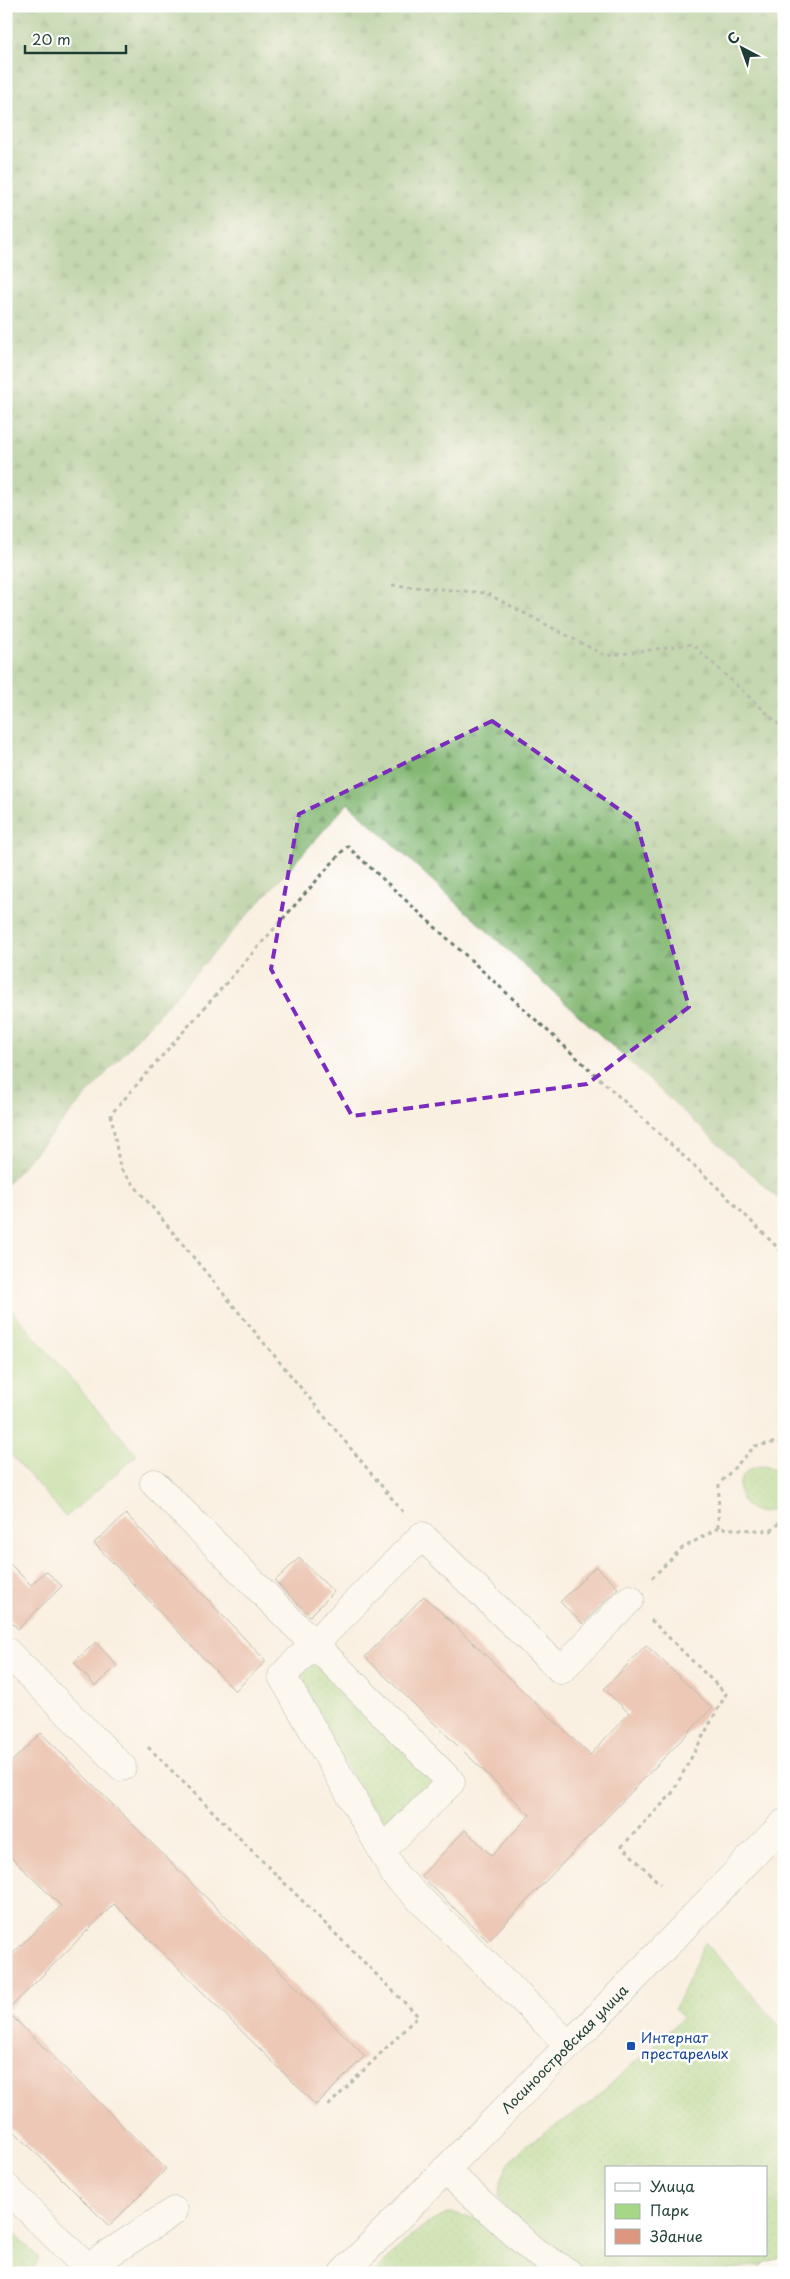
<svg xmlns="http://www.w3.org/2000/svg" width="790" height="2279" font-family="'Playpen Sans',sans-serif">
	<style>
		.grass { fill: url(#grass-dots); stroke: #628a5d; fill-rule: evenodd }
		.forest { fill: url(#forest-firs); stroke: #527a54 }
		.park { fill: #a5d786; stroke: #628a5d }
		.building { fill: #dd9781 }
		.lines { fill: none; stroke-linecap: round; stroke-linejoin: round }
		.minor-casing { stroke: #6b7c71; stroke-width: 29 }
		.path { stroke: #6b7c71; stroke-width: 3; stroke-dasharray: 4 4; stroke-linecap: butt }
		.minor { stroke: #fff; stroke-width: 28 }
		.marked { fill: none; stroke: #7b2cbf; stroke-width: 4; stroke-dasharray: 10 6; stroke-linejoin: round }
		.transit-dot { fill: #1a4fb4; stroke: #fff; stroke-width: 2 }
		.labels { text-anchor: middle; stroke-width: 5; stroke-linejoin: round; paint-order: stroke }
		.transit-label { font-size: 14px; fill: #164399; stroke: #fff; text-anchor: start }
		.street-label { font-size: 14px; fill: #1f3d34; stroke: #fff }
	</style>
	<defs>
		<pattern id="grass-dots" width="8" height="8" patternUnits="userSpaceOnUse" patternTransform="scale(1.25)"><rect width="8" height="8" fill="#a5d786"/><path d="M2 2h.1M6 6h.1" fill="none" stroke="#8eb974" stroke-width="1.8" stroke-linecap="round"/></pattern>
		<pattern id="forest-firs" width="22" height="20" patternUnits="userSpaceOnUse" patternTransform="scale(1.25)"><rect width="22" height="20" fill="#84b873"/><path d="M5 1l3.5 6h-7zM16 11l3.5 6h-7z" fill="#6b975f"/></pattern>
	</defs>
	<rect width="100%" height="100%" fill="#fff"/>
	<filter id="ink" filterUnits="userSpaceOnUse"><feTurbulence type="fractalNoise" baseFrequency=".02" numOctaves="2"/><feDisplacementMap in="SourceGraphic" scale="10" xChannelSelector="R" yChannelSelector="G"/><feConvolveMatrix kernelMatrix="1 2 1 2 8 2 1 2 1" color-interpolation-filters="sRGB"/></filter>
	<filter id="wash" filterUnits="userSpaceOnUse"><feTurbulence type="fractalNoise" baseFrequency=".0096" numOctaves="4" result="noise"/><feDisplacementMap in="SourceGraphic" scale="20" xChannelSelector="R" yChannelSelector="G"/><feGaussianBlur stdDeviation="1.12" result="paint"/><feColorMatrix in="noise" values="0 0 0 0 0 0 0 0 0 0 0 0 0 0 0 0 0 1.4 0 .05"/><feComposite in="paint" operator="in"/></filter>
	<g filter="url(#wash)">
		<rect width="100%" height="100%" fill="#f9f0e2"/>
		<path class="grass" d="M739 1489a23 23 0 1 1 46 0a23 23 0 1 1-46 0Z
			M317,1660L436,1781L385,1834L296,1679Z
			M705,1942L784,2031V2261L709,2273H594L566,2261L509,2216L499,2195L501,2180L509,2163L526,2145L589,2104L683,2018L675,2008ZM606,2168H766V2255H606Z
			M452,2213L479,2219L548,2273H375C398,2249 419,2222 452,2213Z
			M6,2225L38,2257L33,2273H6Z"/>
		<path class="forest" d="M6,6H784V1204L348,803L6,1185Z"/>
		<path class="park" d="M6,1304L137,1455L66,1517L6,1449Z"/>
		<g id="blocks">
			<path class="building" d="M126,1514L266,1661L235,1691L94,1543Z
				M299,1558L334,1592L310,1616L275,1581Z
				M6,1560L31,1585L46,1571L62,1586L18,1629L6,1617Z
				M596,1566L618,1588L583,1624L560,1602Z
				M424,1596L590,1755L629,1713L604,1689L646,1645L712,1708L488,1941L421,1876L465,1830L492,1856L530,1815L365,1657Z
				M96,1642L117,1666L95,1686L74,1662Z
				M41,1733L365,2056L316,2105L114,1904L7,2011L166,2169L109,2226L6,2123V1960L61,1906L6,1852V1767Z"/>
		</g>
	</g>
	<g filter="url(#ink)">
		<use href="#blocks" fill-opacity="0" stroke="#6b7c71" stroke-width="1"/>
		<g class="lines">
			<defs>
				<g id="minor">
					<path d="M154,1483L314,1644L282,1676L382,1850"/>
					<path d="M6,1651L122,1767"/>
					<path d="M569,2045L395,1875L382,1850L451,1782L314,1644L422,1536L561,1670L630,1599"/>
					<path d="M445,2170L534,2251L569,2273"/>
					<path d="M6,2187L87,2268V2273"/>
					<path d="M87,2268L174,2211"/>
					<path id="s1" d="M343,2273L599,2015L784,1823"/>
					<path d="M769,2273L784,2270"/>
				</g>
			</defs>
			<use href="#minor" class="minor-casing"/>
			<path class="path" d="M392,585L486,593L606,656L692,644L784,729
				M403,1512L120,1168L111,1114L347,846L714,1184L784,1254
				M718,1528L719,1484L755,1446L784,1441
				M652,1578L681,1549L718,1528L771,1531L784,1518
				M651,1620L726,1694L671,1795L622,1846L660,1884
				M148,1747L418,2016L327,2107"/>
			<use href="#minor" class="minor"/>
		</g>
	</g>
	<path d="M0 0H790V2279H0ZM492,721L636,821L689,1007L587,1084L352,1116L271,969L299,814Z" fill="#f9f0e2" fill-opacity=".55" fill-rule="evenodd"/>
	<path class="marked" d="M492,721L636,821L689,1007L587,1084L352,1116L271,969L299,814Z"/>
	<rect class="transit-dot" x="626" y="2041" width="10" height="10" rx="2.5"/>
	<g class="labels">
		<g class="transit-label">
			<text x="641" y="2043">Интернат<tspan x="641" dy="16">престарелых</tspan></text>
		</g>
		<g class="street-label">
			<text dy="5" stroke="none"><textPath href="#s1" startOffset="315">Лосиноостровская улица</textPath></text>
		</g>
	</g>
	<rect width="790" height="2279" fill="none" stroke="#fff" stroke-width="25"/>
	<rect x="605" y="2166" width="162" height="90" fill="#ffffff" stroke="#a5b1ae"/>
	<rect x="615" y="2183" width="25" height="8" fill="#ffffff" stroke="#a5b1ae"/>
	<text x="650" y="2192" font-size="15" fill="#1f3d34">Улица</text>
	<rect x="615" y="2204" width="25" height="15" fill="#a5d786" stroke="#a5b1ae"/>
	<text x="650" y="2216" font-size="15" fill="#1f3d34">Парк</text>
	<rect x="615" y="2229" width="25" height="15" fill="#dd9781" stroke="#a5b1ae"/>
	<text x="650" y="2242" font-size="15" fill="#1f3d34">Здание</text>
	<g transform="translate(742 48) rotate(319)" stroke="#ffffff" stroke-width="4" paint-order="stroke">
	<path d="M0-4L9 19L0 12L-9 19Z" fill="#1f3d34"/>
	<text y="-8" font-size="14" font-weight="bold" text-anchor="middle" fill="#1f3d34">С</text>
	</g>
	<path d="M25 45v8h101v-8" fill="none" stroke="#1f3d34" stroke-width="2.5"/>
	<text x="32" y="45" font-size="15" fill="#1f3d34" stroke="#ffffff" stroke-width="4" paint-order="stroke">20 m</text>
</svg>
